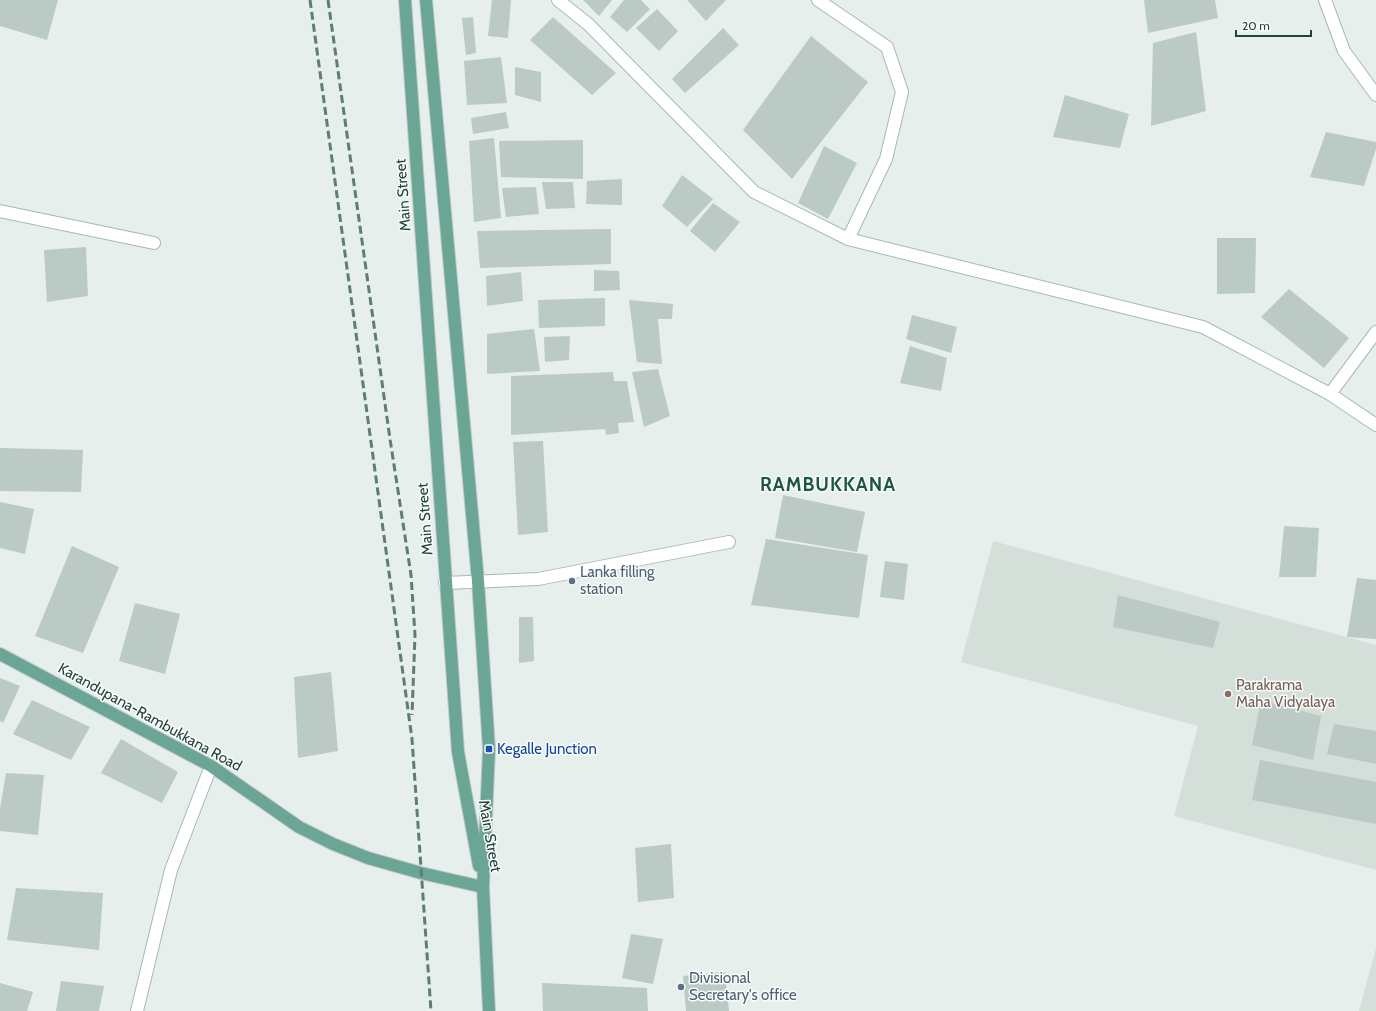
<svg xmlns="http://www.w3.org/2000/svg" width="1376" height="1011" font-family="Cabin,sans-serif">
	<style>
		.built { fill: #d4dfda }
		.building { fill: #bbcac4 }
		.lines { fill: none; stroke-linecap: round; stroke-linejoin: round }
		.lane-casing { stroke: #a8b8b2; stroke-width: 14 }
		.street-casing { stroke: #a8b8b2; stroke-width: 14 }
		.secondary-casing { stroke: #a4bbb3; stroke-width: 14 }
		.primary-casing { stroke: #c2cac8; stroke-width: 14 }
		.lane { stroke: #fff; stroke-width: 12 }
		.street { stroke: #fff; stroke-width: 12 }
		.secondary { stroke: #fff; stroke-width: 12 }
		.primary { stroke: #6aa596; stroke-width: 12 }
		.rail { stroke: #5f7d75; stroke-width: 3; stroke-dasharray: 8 4; stroke-linecap: butt }
		.service-dot { fill: #5c6f8a; stroke: #f7fbf9; stroke-width: 1.5 }
		.education-dot { fill: #8d6e63; stroke: #f7fbf9; stroke-width: 1.5 }
		.transit-dot { fill: #1a4fb4; stroke: #f7fbf9; stroke-width: 1.5 }
		.labels { text-anchor: middle; stroke-width: 3; stroke-linejoin: round; paint-order: stroke }
		.street-label { font-size: 15px; fill: #24423a; stroke: #f7fbf9 }
		.service-label { font-size: 15px; fill: #4e5e75; stroke: #f7fbf9; text-anchor: start }
		.education-label { font-size: 15px; fill: #785e54; stroke: #f7fbf9; text-anchor: start }
		.transit-label { font-size: 15px; fill: #164399; stroke: #f7fbf9; text-anchor: start }
		.district-label { font-size: 19px; font-weight: bold; letter-spacing: 1px; fill: #1f5548; stroke: #f7fbf9 }
	</style>
	<rect width="100%" height="100%" fill="#e6efeb"/>
	<path class="built" d="M993,541L1376,645V870L1174,816L1198,726L961,662Z
		M1376,948V1011H1359Z"/>
	<path class="building" d="M0,0H58L47,40L0,26Z
		M492,0H511L508,38L488,36Z
		M583,0H612L599,16Z
		M624,0H641L650,9L627,32L610,17Z
		M687,0H726L706,21Z
		M1144,0H1215L1218,18L1148,33Z
		M657,9L678,31L659,51L636,28Z
		M473,17L476,53L466,55L462,18Z
		M553,17L616,73L592,95L530,40Z
		M723,28L739,45L685,93L672,79Z
		M1196,32L1206,111L1151,126L1153,43Z
		M811,36L868,82L792,179L743,130Z
		M501,57L507,103L467,105L464,61Z
		M515,67L541,72V102L515,95Z
		M1065,95L1129,114L1120,148L1053,137Z
		M506,112L509,128L473,134L471,118Z
		M1326,132L1376,142V149L1364,186L1310,177Z
		M494,138L501,218L474,222L469,141Z
		M583,140V179L501,177L499,141Z
		M824,146L857,163L828,219L798,203Z
		M682,175L713,199L687,227L662,206Z
		M622,179V205L586,204L587,181Z
		M542,182H573L575,208L546,209Z
		M536,187L539,214L506,217L502,188Z
		M713,203L740,222L715,252L690,231Z
		M611,229V264L480,268L477,231Z
		M1217,238H1256L1255,293L1217,294Z
		M86,247L88,296L47,302L44,250Z
		M594,270L619,271L620,290L594,291Z
		M521,272L523,301L487,306L486,276Z
		M1289,289L1349,338L1324,368L1261,317Z
		M605,298V326L539,328L538,300Z
		M629,300L673,304L672,319H658L662,364L637,362Z
		M912,315L957,327L951,353L906,339Z
		M534,329L540,371L487,374V334Z
		M570,336L569,360L545,362L544,337Z
		M910,346L947,358L941,391L900,383Z
		M658,369L670,416L644,427L632,372Z
		M613,372L614,381H627L634,422L618,423L619,433L606,435L605,429L511,435V376Z
		M543,441L548,532L518,535L513,442Z
		M0,448L83,450L81,492L0,491Z
		M783,495L865,512L857,552L775,538Z
		M0,502L34,509L25,554L0,548Z
		M1284,526L1319,528L1316,577H1279Z
		M766,539L868,555L859,618L751,605Z
		M72,546L119,567L83,653L35,636Z
		M885,561L908,564L904,600L880,597Z
		M1357,578L1376,580V639L1347,637Z
		M1118,595L1220,622L1213,648L1113,627Z
		M135,603L180,614L165,674L119,661Z
		M519,617H533L534,661L519,663Z
		M331,672L338,751L298,758L294,677Z
		M0,678L20,686L3,723L0,721Z
		M32,700L90,727L71,760L13,734Z
		M1261,700L1321,716L1313,760L1252,745Z
		M1334,724L1376,731V764L1327,754Z
		M121,739L178,772L162,803L101,773Z
		M1260,760L1376,782V824L1252,800Z
		M6,773L44,775L38,835L0,831V809Z
		M671,844L674,898L638,902L635,848Z
		M16,888L103,893L99,950L7,940Z
		M631,934L663,939L653,984L622,978Z
		M725,972L729,1011H686L683,976Z
		M61,981L104,986L99,1011H56Z
		M0,983L33,992L27,1011H0Z
		M542,983L647,988L648,1011H543Z"/>
	<g class="lines">
		<defs>
			<path id="lane" d="M445,583L538,579L729,542"/>
			<path id="street" d="M818,0L887,47L902,92L886,159L848,239
				M1325,0L1344,51L1376,95
				M0,211L154,243
				M1330,394L1376,332
				M137,1011L171,870L211,766"/>
			<path id="secondary" d="M558,0L588,24L754,192L848,239L1203,327L1330,394L1376,425"/>
			<path id="primary" d="M405,0L458,752L479,866
				M426,0L478,581L489,749L483,887L489,1011
				M0,654L211,766L299,827L333,844L368,858L421,873L483,887"/>
		</defs>
		<use href="#lane" class="lane-casing"/>
		<use href="#street" class="street-casing"/>
		<use href="#secondary" class="secondary-casing"/>
		<use href="#primary" class="primary-casing"/>
		<use href="#lane" class="lane"/>
		<use href="#street" class="street"/>
		<use href="#secondary" class="secondary"/>
		<use href="#primary" class="primary"/>
		<path class="rail" d="M310,0L412,739L431,1011
			M328,0L390,439L411,575L415,635L412,715"/>
	</g>
	<g class="service-dot">
		<circle cx="572" cy="581" r="4"/>
		<circle cx="681" cy="987" r="4"/>
	</g>
	<circle class="education-dot" cx="1228" cy="694" r="4"/>
	<rect class="transit-dot" x="485" y="745" width="8" height="8" rx="2"/>
	<g class="labels">
		<g class="street-label">
			<text transform="translate(403 195) rotate(-94)" y="5">Main Street</text>
			<text transform="translate(425 519) rotate(-94)" y="5">Main Street</text>
			<text transform="translate(150 717) rotate(29)" y="5">Karandupana-Rambukkana Road</text>
			<text transform="translate(490 836) rotate(80)" y="5">Main Street</text>
		</g>
		<g class="service-label">
			<text x="580" y="577">Lanka filling<tspan x="580" dy="17">station</tspan></text>
			<text x="689" y="983">Divisional<tspan x="689" dy="17">Secretary's office</tspan></text>
		</g>
		<g class="education-label">
			<text x="1236" y="690">Parakrama<tspan x="1236" dy="17">Maha Vidyalaya</tspan></text>
		</g>
		<g class="transit-label">
			<text x="497" y="754">Kegalle Junction</text>
		</g>
		<g class="district-label">
			<text x="828" y="491">RAMBUKKANA</text>
		</g>
	</g>
	<path d="M1236 30v6h75v-6" fill="none" stroke="#24423a" stroke-width="2"/>
	<text x="1242" y="30" font-size="12" fill="#24423a" stroke="#f7fbf9" stroke-width="3" paint-order="stroke">20 m</text>
</svg>
